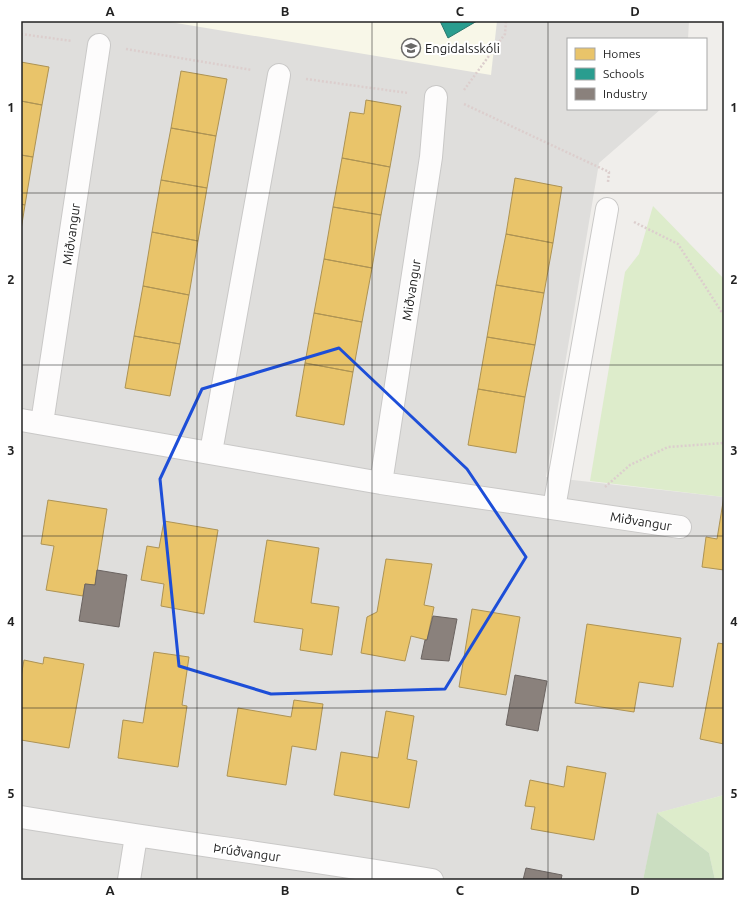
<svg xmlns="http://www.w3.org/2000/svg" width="745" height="901" font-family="Ubuntu,sans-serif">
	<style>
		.residential { fill: #dfdedc }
		.education { fill: #f8f7e8 }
		.grass { fill: #ddeccb }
		.forest { fill: #cbdec1 }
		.homes { fill: #e9c46a; stroke: #ad9354 }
		.schools { fill: #2a9d8f; stroke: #28786e }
		.industry { fill: #8a817c; stroke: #6b6461 }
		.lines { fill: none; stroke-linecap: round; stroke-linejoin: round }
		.minor-casing { stroke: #c9c8c7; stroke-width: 24 }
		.path { stroke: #dccecd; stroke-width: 2.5; stroke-dasharray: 2 2; stroke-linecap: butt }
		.minor { stroke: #fdfcfc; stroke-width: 22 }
		.marked { fill: none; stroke: #1d4ed8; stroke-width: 3; stroke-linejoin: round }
		.grid { fill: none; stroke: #222; stroke-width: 1; stroke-opacity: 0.55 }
		.labels { text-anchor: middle; stroke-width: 4; stroke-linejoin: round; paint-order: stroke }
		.poi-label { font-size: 13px; fill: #222; stroke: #fff; text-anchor: start }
		.street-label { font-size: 13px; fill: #222; stroke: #fff }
		.neatline { fill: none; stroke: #222; stroke-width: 1.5 }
		.grid-label { font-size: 13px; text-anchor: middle; font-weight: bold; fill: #222 }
	</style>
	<rect width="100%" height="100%" fill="#f0eeeb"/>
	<path class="residential" d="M21,21H689L688,39H568V109H661L599,163L546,477L724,497V795L658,813L643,880H21Z"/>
	<path class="education" d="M164,21H497L491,75Z"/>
	<path class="grass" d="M653,206L724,279V497L590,481L625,272L639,254Z
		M724,795V880H715L709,853L657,813Z"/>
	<path class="forest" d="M657,813L709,853L715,880H643Z"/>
	<path class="homes" d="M21,62L49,67L42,105L21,101Z
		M181,71L227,79L216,136L171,128Z
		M366,100L401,106L390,167L342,158L350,112L364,114Z
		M21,101L42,105L33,157L21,155Z
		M171,128L216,136L207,188L161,180Z
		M21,155L33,157L25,205L21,204Z
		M342,158L390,167L381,215L333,207Z
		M515,178L562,187L553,243L506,234Z
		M161,180L207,188L198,241L152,232Z
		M21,204L25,205L21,230Z
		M333,207L381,215L372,268L324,259Z
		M152,232L198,241L189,295L143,286Z
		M506,234L553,243L544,293L496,285Z
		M324,259L372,268L362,322L314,313Z
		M496,285L544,293L535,345L487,337Z
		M143,286L189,295L180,344L134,336Z
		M314,313L362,322L353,372L305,363Z
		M134,336L180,344L170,396L125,388Z
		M487,337L535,345L525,397L478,389Z
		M305,363L353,372L344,425L296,416Z
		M478,389L525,397L516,453L468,445Z
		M724,496V570L702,567L706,537L717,539Z
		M48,500L107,509L95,585L85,584L83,596L46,590L54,546L41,544Z
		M164,521L218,530L204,614L161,606L164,584L141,580L147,546L159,548Z
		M267,540L319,548L311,603L339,607L332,655L300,650L303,629L254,622Z
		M386,559L432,564L424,605L434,607L427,640L411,636L405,661L361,653L367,617L377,612Z
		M472,609L520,617L506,695L459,687Z
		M587,624L681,638L673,687L639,682L634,712L575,703Z
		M718,643L724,644V744L700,739Z
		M154,652L189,657L182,705L187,706L178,767L118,758L123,720L143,723Z
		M44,657L84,664L69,748L21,740V677L24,660L43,664Z
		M294,700L323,704L316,750L292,746L286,785L227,776L238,708L291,717Z
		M386,711L414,716L407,759L417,761L409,808L334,795L341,752L378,758Z
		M567,766L606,773L594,840L531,829L535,807L525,806L530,780L564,787Z"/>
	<path class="schools" d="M440,21H477L448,38Z"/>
	<path class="industry" d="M97,570L127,575L119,627L79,621L85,584L95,585Z
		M433,616L457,619L449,661L421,659L425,640H427Z
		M515,675L547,681L538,731L506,725Z
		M526,868L562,875L561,880H523Z"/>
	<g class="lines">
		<defs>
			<path id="minor" d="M21,420L381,483L680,527
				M42,423L99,45
				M211,452L279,75
				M381,483L431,157L436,97
				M554,508L607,209
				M21,817C158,840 295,857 432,880
				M129,880L136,836"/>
		</defs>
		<use href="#minor" class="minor-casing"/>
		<path class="path" d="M21,34L72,41
			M126,49L252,70
			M306,79L408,93
			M464,90L505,34L506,21
			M464,104L609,172L608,182
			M634,222L678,244L721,311L724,314
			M605,487L630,465L668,447L724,443"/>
		<use href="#minor" class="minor"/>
	</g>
	<path class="marked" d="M339,348L467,469L526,557L445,689L271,694L179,666L160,479L202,389Z"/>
	<path class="grid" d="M197,21V880M372,21V880M548,21V880M21,193H724M21,365H724M21,536H724M21,708H724"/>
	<defs>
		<symbol id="school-ring" viewBox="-11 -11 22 22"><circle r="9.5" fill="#fff" stroke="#6a6968" stroke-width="1.5"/><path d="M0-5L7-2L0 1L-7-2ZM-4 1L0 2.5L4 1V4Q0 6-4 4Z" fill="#6a6968"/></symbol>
	</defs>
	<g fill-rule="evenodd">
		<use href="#school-ring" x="400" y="37" width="22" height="22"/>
	</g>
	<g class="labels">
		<g class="poi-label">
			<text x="425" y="53">Engidalsskóli</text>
		</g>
		<g class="street-label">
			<text transform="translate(71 234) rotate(-82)" y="5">Miðvangur</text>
			<text transform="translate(411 290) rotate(-81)" y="5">Miðvangur</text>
			<text transform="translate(641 521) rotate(9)" y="5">Miðvangur</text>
			<text transform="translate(247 852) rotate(8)" y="5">Þrúðvangur</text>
		</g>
	</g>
	<rect width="745" height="901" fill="none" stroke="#ffffff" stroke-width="44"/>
	<rect x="567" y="38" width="140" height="72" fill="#ffffff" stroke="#a7a7a7"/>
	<rect x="575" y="48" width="20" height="12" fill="#e9c46a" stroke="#a7a7a7"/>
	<text x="603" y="58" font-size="12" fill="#222222">Homes</text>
	<rect x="575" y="68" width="20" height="12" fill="#2a9d8f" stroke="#a7a7a7"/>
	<text x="603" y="78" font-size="12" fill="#222222">Schools</text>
	<rect x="575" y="88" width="20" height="12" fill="#8a817c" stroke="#a7a7a7"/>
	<text x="603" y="98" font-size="12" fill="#222222">Industry</text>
	<rect x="22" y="22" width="701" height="857" class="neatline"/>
	<g class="grid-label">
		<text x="110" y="16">A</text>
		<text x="285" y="16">B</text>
		<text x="460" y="16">C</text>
		<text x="635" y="16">D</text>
		<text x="11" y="112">1</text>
		<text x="734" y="112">1</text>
		<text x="11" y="284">2</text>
		<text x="734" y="284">2</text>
		<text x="11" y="455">3</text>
		<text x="734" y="455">3</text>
		<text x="11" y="626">4</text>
		<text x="734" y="626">4</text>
		<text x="11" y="798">5</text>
		<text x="734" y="798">5</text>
		<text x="110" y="895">A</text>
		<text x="285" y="895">B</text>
		<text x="460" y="895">C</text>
		<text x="635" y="895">D</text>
	</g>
</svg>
